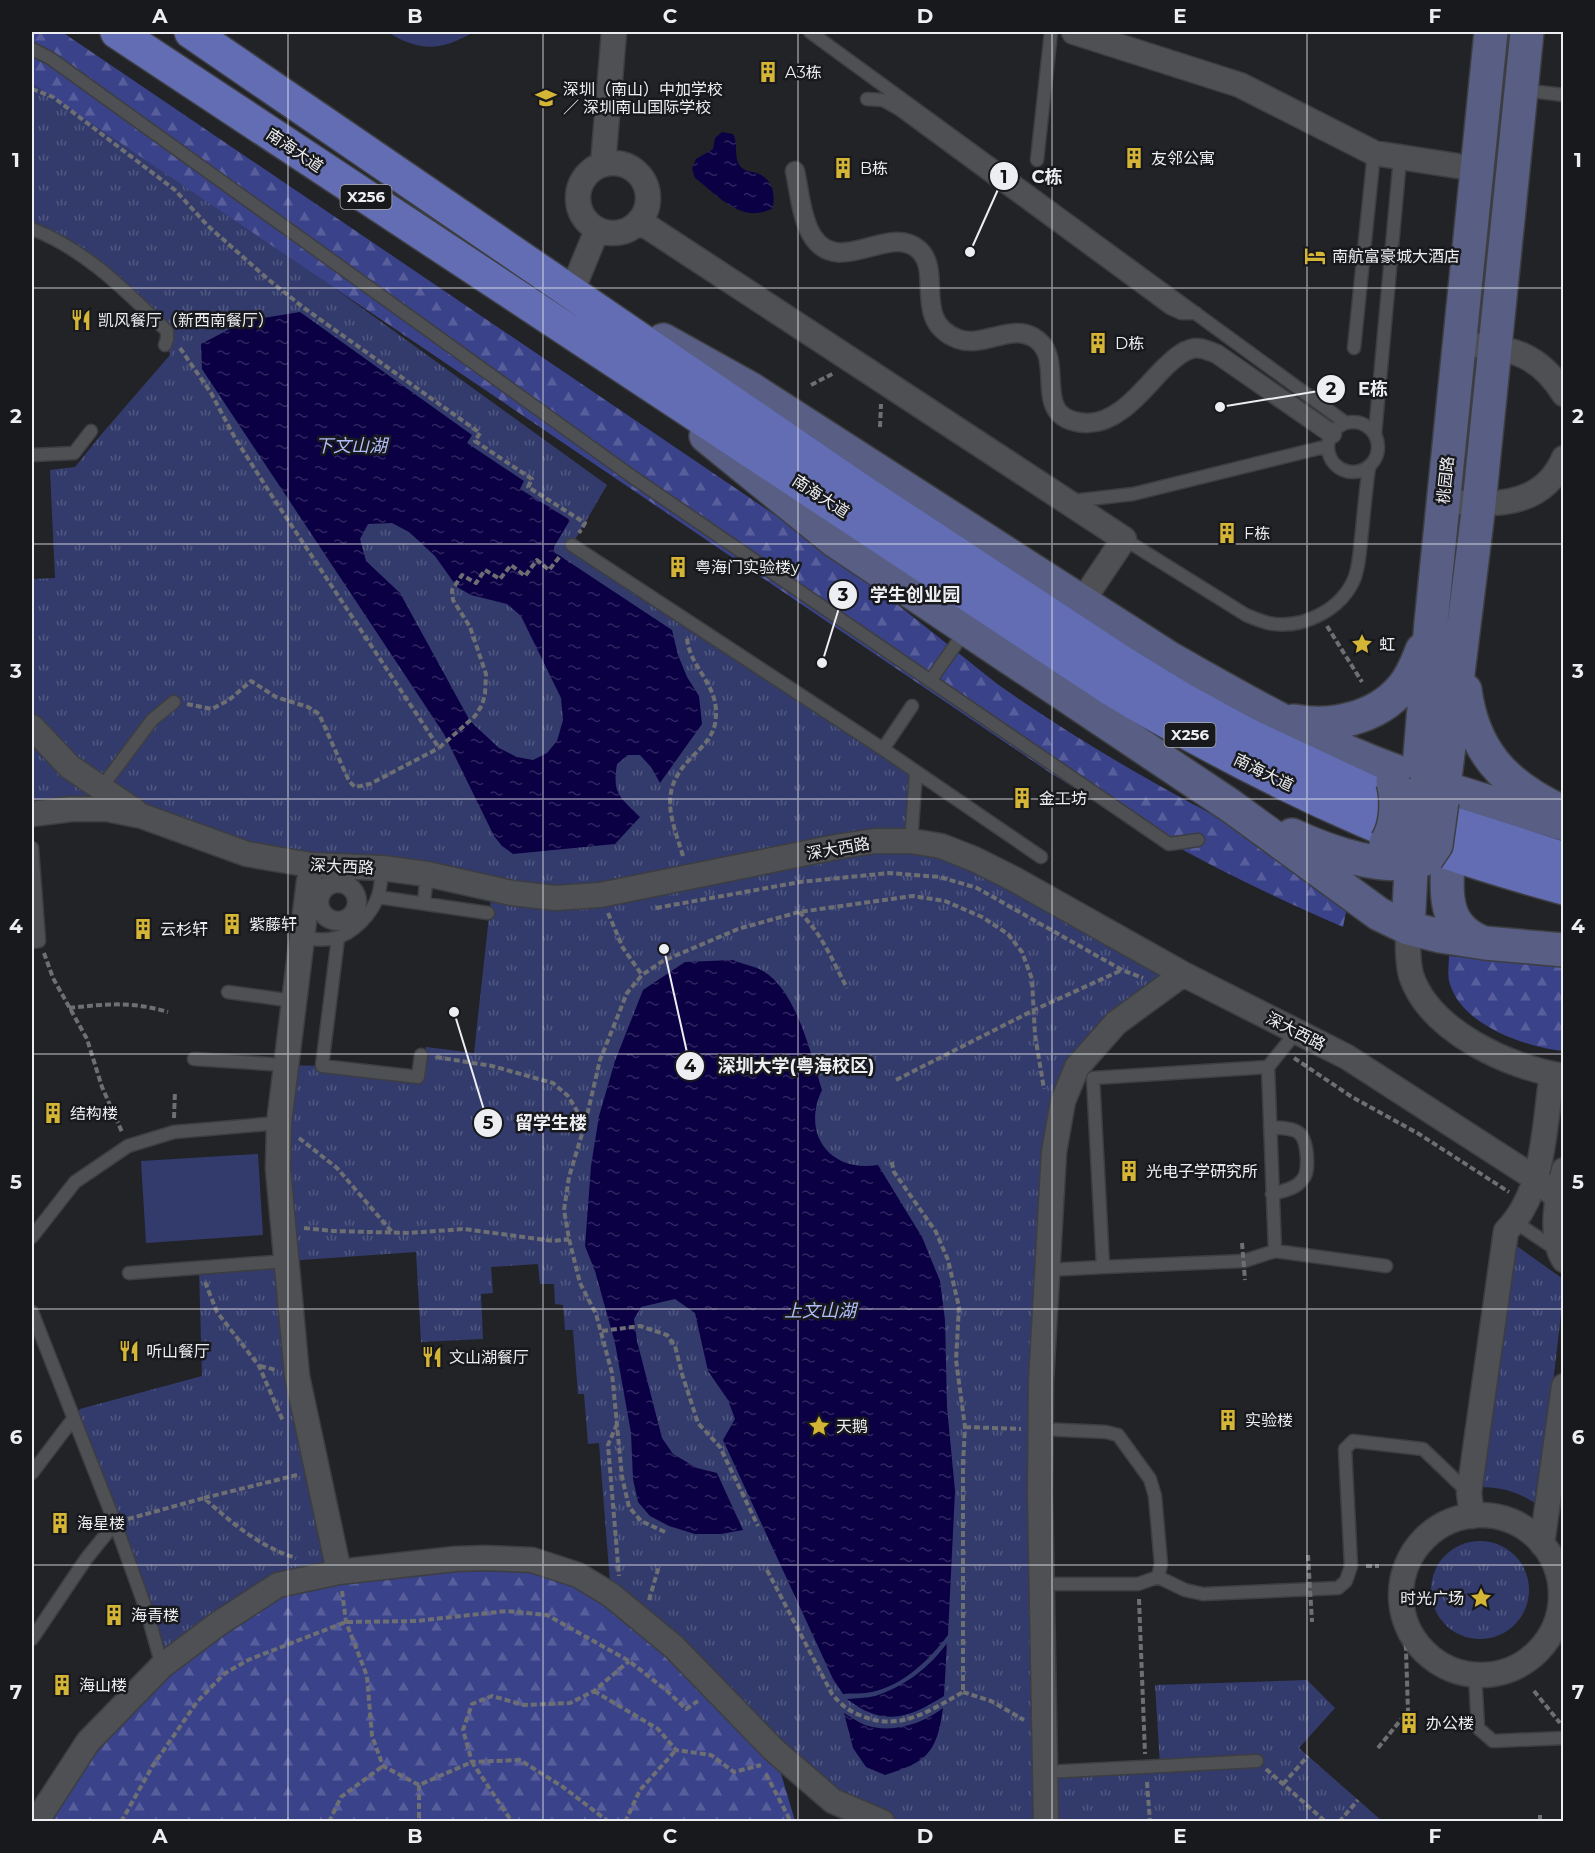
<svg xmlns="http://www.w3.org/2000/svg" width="1595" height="1853" font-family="Montserrat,'Noto Sans SC',sans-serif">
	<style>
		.grass { fill: url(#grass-tufts) }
		.forest { fill: url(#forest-firs) }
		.garden { fill: #333b6c }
		.water { fill: url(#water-ripples); fill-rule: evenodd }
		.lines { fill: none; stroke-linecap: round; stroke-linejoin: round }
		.service-casing { stroke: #3d3e42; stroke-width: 15 }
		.pedestrian-casing { stroke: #3d3e42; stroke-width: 21 }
		.minor-casing { stroke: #3d3e42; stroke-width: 27 }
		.secondary-casing { stroke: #3d3e42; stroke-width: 36 }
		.primary-casing { stroke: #3d3e42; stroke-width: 36 }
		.path { stroke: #6e6f73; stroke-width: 4; stroke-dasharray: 6 3; stroke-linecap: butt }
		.service { stroke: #4e5054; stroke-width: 12 }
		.pedestrian { stroke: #4e5054; stroke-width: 18 }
		.minor { stroke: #4e5054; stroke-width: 24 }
		.secondary { stroke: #585e84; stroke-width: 33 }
		.primary { stroke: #626db3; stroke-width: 33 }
		.secondary-bridge-casing { stroke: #3d3e42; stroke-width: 36; stroke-linecap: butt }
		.path-bridge { stroke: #6e6f73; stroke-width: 4; stroke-dasharray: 6 3; stroke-linecap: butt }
		.secondary-bridge { stroke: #585e84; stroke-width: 33 }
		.grid { fill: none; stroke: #edeef1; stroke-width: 1.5; stroke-opacity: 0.55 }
		.labels { text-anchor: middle; stroke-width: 5; stroke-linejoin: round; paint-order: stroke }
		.shield { fill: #18191d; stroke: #adaeb1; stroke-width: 1.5 }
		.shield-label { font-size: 15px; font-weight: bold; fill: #edeef1 }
		.poi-label { font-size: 16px; fill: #edeef1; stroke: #18191d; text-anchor: start }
		.street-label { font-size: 16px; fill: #edeef1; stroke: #18191d }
		.water-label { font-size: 18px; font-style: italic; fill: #b1befc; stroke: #18191d }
		.leader { fill: none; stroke: #edeef1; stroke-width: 2 }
		.callout-dot { fill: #edeef1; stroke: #18191d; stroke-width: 2 }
		.mark-label { font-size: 18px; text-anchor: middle; font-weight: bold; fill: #111 }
		.callout-label { font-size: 18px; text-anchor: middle; font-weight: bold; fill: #edeef1; stroke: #18191d; stroke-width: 5; stroke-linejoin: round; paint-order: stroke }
		.neatline { fill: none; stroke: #edeef1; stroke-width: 2 }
		.grid-label { font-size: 20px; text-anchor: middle; font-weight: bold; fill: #edeef1 }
	</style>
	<defs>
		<pattern id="grass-tufts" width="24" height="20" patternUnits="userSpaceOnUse" patternTransform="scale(1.5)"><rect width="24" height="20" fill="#333b6c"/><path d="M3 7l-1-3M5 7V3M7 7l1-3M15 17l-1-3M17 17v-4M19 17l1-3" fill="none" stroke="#515881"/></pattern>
		<pattern id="forest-firs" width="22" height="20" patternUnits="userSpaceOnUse" patternTransform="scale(1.5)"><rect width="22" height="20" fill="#3a438a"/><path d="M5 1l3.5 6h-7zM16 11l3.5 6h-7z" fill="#575e9b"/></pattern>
		<pattern id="water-ripples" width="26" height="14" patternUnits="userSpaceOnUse" patternTransform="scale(1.5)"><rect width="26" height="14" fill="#0b0044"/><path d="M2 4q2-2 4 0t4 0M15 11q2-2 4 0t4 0" fill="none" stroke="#2f265f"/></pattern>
	</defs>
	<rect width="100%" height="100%" fill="#222327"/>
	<path class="grass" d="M32,72L48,81L607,485L572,545L916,772L911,841L1183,974L1077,1067L1054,1152L1046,1772L1160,1766L1155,1685L1307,1680L1335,1708L1299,1748L1382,1821L882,1822L833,1801L611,1595L599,1443L588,1444L584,1394H578L573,1330H565L563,1305L555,1304L554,1284H540L538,1264L491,1267L493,1293L481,1294L483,1339L421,1342L416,1252L287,1261L339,1572L162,1666L73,1419L80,1409L202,1376L199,1268L287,1261L286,1065L322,1066L422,1077L426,1047L474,1053L492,889L311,865L142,816L32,814V579L55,578L50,470L75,467L100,436L170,355L167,331L117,282L32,229Z
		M1514,1244L1563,1279V1296L1539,1506C1522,1493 1502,1487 1481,1487Z
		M1431 1590a49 49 0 1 1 98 0a49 49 0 1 1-98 0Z"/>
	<path class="forest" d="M32,32H61L65,34L843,561L996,683C1108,762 1227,826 1352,882L1343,927C1242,884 1145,832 1052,774L32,83Z
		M1449,956L1563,967V1051C1525,1047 1462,1025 1450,984C1447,976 1449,965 1449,956Z
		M455,1559L578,1575L774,1750L795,1821L36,1822L88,1742L278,1585Z"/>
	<path class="garden" d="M388,32H473C443,51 418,52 388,32Z
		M258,1154L263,1235L146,1243L141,1161Z"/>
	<path class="water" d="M722,132L733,134C739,144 733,156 740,166C745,172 750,171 757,173C773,179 775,193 773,208C742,225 719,196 695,178L692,169L696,159L713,149L715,138Z
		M300,312L472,435L467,443L524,481L520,489L570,520L554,547V552L672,630L678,655L687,677L699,696L702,724L660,783L651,767L640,755H628L617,764C612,794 620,797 640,817L615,844L513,854L502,846L494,836L444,734L202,369L201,344L245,321ZM392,523L409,532L435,556L457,587L471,595L507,604L521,616L561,698L563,720L557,741L547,753L533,760L517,757L499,748L470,721L400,593L366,561L360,539L368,524Z
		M733,960C742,964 755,966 763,971C797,991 811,1055 822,1090C801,1134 830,1173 878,1165L922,1237L940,1281L945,1320L947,1407L955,1491L948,1635C929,1660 904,1685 872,1692C863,1694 853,1693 843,1694L833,1679L723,1440L735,1419L728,1400L708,1371L695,1313L675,1299L641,1307L634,1319L637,1341L662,1438L673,1454L697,1468L717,1473L743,1530L721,1534H695L669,1526L650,1516L638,1502L633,1479L631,1433L615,1343L595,1271L585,1246L591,1166L599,1116L615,1061L643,990L685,962Z
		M947,1643L944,1696C908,1719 883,1727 847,1699C856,1698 866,1698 875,1696C904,1687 930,1667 947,1643Z
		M943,1708C937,1753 927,1762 885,1775L866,1767L853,1748L844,1713C851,1717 858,1722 865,1725C892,1734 922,1724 943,1708Z"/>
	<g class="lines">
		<defs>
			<path id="service" d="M810,32L1346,423
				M32,49L50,58L634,478L1169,844L1198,840
				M1522,90L1564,95
				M867,99L883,100L899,109L1170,308L1181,313H1196
				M1037,160L1051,32
				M32,229C85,249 126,291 167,331V339L165,345
				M1354,348L1374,153
				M1328 447a25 25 0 1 1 50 0a25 25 0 1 1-50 0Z
				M1375,434L1400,158
				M32,455L74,453L91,431
				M1072,501L1133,494L1328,446
				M1124,539L1246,615C1253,618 1261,621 1268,623C1302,630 1342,610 1355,577C1360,562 1360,546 1362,531C1364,510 1366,488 1369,467
				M572,545L883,749L912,706
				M930,681L966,630
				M883,749L1041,857
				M101,788L152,720L174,702
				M911,841L916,772
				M32,848L39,941L32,942
				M378,897L488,913
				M424,902L427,874
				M302,938C313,939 324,941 335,938C353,934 372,914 378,896C381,888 381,877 382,868
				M338,938L322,1066L418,1077L421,1055
				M228,992L294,1001
				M194,1059L286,1065
				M1268,1067L1093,1078L1103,1267L1244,1261L1275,1251L1268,1067L1297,1031
				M1270,1127C1296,1129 1305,1128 1307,1157C1307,1165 1308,1174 1302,1180C1296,1189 1282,1191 1272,1194
				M1515,1222L1557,1250
				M32,1237L75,1182L128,1146L174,1132L279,1123
				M1275,1251L1386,1266
				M1047,1270L1103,1267
				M129,1273L287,1261
				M32,1312L115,1523L147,1612L162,1666
				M1040,1429L1106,1432L1118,1435L1150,1479L1155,1496L1161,1564L1158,1577L1138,1584H1042
				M32,1473L73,1419
				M1158,1577L1185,1590L1203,1594L1338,1588L1346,1581L1351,1566L1345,1449L1353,1441L1423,1449L1469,1493
				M32,1639L86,1559L115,1523
				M1475,1675L1478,1728L1493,1741L1564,1738
				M1046,1772L1257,1761"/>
			<path id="pedestrian" d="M795,171C799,190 802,221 813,237C839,277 889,224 918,249C944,271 911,321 958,339C983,348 1009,324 1033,337C1070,357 1026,420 1086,423C1119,424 1144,388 1165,367C1173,360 1180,352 1191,349C1200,346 1209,351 1217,354L1332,434
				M319 902a19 19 0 1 1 38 0a19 19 0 1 1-38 0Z"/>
			<path id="minor" d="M1074,32L1240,85L1374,153L1477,169
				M578 198a35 35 0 1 1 70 0a35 35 0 1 1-70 0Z
				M603,164L614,32
				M639,221L1124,539L1081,603
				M572,291L597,230
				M1459,343C1507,349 1536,349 1564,394
				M1443,501C1489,505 1542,510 1564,458
				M32,727L70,767L135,811
				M32,814L71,809H107L142,816L247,854L311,865L382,868L427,874L512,893L555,898L600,895L841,846L875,841H911L941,846L974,859L1014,879L1183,974L1347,1057L1536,1179L1564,1203
				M311,865L279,1123L278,1169L297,1376L339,1572
				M1408,928C1408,944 1407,960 1411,975C1429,1031 1510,1068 1564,1076
				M1564,1170C1557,1195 1549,1237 1564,1260
				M1401 1595a80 80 0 1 1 160 0a80 80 0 1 1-160 0Z
				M1472,1516L1469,1493L1506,1231C1545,1192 1544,1126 1552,1074
				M1542,1544L1564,1386
				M36,1822L88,1742L162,1666L218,1624L278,1585L339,1572L455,1559L484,1558L532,1560L578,1575L611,1595L674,1647L774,1750L833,1801L882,1822
				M1046,1822L1040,1494L1041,1382L1054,1152L1063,1101L1077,1067L1116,1023L1183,974"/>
			<path id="secondary" d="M663,340L751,389L1169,658C1235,695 1301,734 1372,762C1435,787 1499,805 1564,824
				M706,436L834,540L1231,806L1379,914L1408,928L1440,936L1485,943L1564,950
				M1465,690C1473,750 1503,783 1556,809
				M1294,721C1332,728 1377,718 1402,688C1412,677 1417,663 1422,650
				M1417,792L1431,623L1491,32
				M1442,802L1479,504L1527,32
				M1292,835C1326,851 1391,875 1427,858
				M1448,866C1445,900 1447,930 1484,943
				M1408,928L1412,852"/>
			<path id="primary" d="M117,32L1111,689C1193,738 1278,783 1365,821C1429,849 1497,870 1564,888
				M191,32L863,492L1120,661L1182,699L1244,733L1372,793L1426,815L1564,859"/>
		</defs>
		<use href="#service" class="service-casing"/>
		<use href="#pedestrian" class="pedestrian-casing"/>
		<use href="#minor" class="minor-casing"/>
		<use href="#secondary" class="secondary-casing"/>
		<use href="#primary" class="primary-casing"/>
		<path class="path" d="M32,89L53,97L175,190L208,226L269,280L304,308L480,433L475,441L532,479L528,487L585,523L579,533
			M180,348L211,393L235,438L272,496L439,748L475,716L482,705L485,694L486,674L470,627L453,600L452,590L462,575L476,583L485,570L500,579L511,565L525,576L537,560L549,570L561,555
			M811,385L834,373
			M880,427L881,404
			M1327,626L1362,682
			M187,704L212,709L229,700L251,681L276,697L308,707L319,714L349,781L355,787L370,784L439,748
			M683,856C671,817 658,791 691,758C701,748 712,738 715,724C722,684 690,671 687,638
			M656,908L800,882L889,873L940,877L977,888L1122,970L1143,978
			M799,912C822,933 833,962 847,988
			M608,913L623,948L642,975
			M44,953L53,978L87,1039L102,1087L122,1132
			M69,1008C107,1004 131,1001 168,1012
			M436,1057L492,1066L553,1083L568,1096L585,1124
			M1294,1058L1352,1097L1419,1134L1509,1192
			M896,1080L1034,1010L1122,970
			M174,1118L175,1091
			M299,1138L337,1168L392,1232
			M304,1228L333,1231L409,1233L464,1229L553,1241L569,1239
			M205,1282L217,1312L259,1366L283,1421
			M602,1331L640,1326L667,1335L675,1346L682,1374L698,1423L720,1447L758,1526
			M260,1366L276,1370
			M617,1424L608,1445L619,1576
			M965,1427L1021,1429
			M204,1498L297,1475
			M128,1519L204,1498C232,1523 260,1547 296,1558
			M665,1532L641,1521L629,1507L622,1477L612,1373L596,1314L580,1283L569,1239L564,1210L569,1177L585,1124L600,1060L627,993L642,975L663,961L738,929L799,912L913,896L945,901L982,917L1008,934L1022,952L1032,979L1035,1035L1044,1089
			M1366,1566H1379
			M767,1570L832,1694C841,1705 849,1711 862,1716C900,1732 931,1710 963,1692V1464L965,1427L956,1360L959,1307L948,1260L936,1232L894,1172L891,1159
			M342,1591L346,1622L367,1676L372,1736L383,1766L419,1785L472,1762L512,1822
			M1139,1599L1145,1754
			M649,1600L659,1566
			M594,1691L658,1729L676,1750L711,1755L734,1772L761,1765
			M1534,1691L1560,1723
			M963,1692L991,1701L1024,1720
			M1378,1748L1408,1711L1405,1620
			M1266,1769L1326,1822
			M766,1774L791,1822
			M1147,1782L1150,1822
			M1283,1784L1308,1756
			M419,1785V1822
			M1540,1815V1822
			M121,1822L152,1767L197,1702L224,1674L248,1660L346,1622L416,1621L507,1611L547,1615L629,1661L666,1690L686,1709L698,1701
			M329,1822L341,1797L383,1766
			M609,1822L563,1787L520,1760L472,1762L463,1730L472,1704L492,1696L524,1705L570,1703L594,1691L629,1661
			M625,1822L640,1790L676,1750
			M1339,1822L1358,1800"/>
		<use href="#service" class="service"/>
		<use href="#pedestrian" class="pedestrian"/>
		<use href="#minor" class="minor"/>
		<use href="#secondary" class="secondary"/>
		<use href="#primary" class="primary"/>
		<defs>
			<path id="secondary-bridge" d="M1386,843C1397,827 1398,800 1393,782
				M1412,852L1417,794
				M1427,858L1436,845L1442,802"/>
		</defs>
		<use href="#secondary-bridge" class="secondary-bridge-casing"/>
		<path class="path-bridge" d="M1242,1243L1245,1280
			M1308,1555L1312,1622"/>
		<use href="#secondary-bridge" class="secondary-bridge"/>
	</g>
	<path class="grid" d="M288,32V1822M543,32V1822M798,32V1822M1052,32V1822M1307,32V1822M32,288H1564M32,544H1564M32,799H1564M32,1054H1564M32,1309H1564M32,1565H1564"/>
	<defs>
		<symbol id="building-bare" viewBox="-9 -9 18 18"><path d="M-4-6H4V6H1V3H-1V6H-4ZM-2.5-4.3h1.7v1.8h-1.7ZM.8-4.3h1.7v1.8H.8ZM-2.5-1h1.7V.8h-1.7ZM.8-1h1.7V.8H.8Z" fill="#d5b535" stroke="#18191d" stroke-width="2.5" paint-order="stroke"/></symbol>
		<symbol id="school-bare" viewBox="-9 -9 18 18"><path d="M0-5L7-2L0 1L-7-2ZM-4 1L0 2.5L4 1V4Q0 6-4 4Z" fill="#d5b535" stroke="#18191d" stroke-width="2.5" paint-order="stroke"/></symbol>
		<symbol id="hotel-bare" viewBox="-9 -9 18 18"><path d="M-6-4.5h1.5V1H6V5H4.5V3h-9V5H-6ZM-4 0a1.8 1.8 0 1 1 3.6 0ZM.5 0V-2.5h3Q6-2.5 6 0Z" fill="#d5b535" stroke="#18191d" stroke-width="2.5" paint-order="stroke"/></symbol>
		<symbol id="restaurant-bare" viewBox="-9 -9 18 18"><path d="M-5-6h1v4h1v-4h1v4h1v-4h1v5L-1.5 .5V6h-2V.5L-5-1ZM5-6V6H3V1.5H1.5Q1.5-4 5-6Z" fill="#d5b535" stroke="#18191d" stroke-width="2.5" paint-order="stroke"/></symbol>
		<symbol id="sight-bare" viewBox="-9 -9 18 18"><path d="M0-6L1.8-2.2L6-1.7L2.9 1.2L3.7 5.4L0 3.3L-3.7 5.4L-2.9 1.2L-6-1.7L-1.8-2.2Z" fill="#d5b535" stroke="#18191d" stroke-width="2.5" paint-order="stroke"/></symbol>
	</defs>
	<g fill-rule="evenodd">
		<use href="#building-bare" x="753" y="57" width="30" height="30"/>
		<use href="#school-bare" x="531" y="83" width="30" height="30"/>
		<use href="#building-bare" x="1119" y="143" width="30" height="30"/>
		<use href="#building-bare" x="828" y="153" width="30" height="30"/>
		<use href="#hotel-bare" x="1300" y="241" width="30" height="30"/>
		<use href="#restaurant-bare" x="66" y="305" width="30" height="30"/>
		<use href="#building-bare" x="1083" y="328" width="30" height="30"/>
		<use href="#building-bare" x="1212" y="518" width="30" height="30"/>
		<use href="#building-bare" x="663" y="552" width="30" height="30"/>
		<use href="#sight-bare" x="1347" y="629" width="30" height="30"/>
		<use href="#building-bare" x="1007" y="783" width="30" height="30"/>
		<use href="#building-bare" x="217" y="909" width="30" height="30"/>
		<use href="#building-bare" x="128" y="914" width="30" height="30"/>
		<use href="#building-bare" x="38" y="1098" width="30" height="30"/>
		<use href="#building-bare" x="1114" y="1156" width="30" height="30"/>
		<use href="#restaurant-bare" x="114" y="1336" width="30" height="30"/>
		<use href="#restaurant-bare" x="417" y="1342" width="30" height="30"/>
		<use href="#building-bare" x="1213" y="1405" width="30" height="30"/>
		<use href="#sight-bare" x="804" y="1411" width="30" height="30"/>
		<use href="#building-bare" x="45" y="1508" width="30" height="30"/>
		<use href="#sight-bare" x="1466" y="1583" width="30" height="30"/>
		<use href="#building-bare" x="99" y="1600" width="30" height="30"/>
		<use href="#building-bare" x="47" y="1670" width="30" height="30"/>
		<use href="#building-bare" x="1394" y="1708" width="30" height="30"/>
	</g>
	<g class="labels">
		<g class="shield">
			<rect x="340.5" y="185" width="51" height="24" rx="4.5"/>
			<rect x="1164.5" y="723" width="51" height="24" rx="4.5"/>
		</g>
		<g class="shield-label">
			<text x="366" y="202">X256</text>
			<text x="1190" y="740">X256</text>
		</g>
		<g class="poi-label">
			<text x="785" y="78">A3栋</text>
			<text x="563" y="95">深圳（南山）中加学校<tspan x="563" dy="18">／ 深圳南山国际学校</tspan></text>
			<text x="1151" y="164">友邻公寓</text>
			<text x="860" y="174">B栋</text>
			<text x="1332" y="262">南航富豪城大酒店</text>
			<text x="98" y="326">凯风餐厅（新西南餐厅）</text>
			<text x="1115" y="349">D栋</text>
			<text x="1244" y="539">F栋</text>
			<text x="695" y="573">粤海门实验楼y</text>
			<text x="1379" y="650">虹</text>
			<text x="1039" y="804">金工坊</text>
			<text x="249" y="930">紫藤轩</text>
			<text x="160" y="935">云杉轩</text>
			<text x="70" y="1119">结构楼</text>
			<text x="1146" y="1177">光电子学研究所</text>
			<text x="146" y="1357">听山餐厅</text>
			<text x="449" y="1363">文山湖餐厅</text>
			<text x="1245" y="1426">实验楼</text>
			<text x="836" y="1432">天鹅</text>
			<text x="77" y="1529">海星楼</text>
			<text x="1464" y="1604" text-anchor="end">时光广场</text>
			<text x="131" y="1621">海青楼</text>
			<text x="79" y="1691">海山楼</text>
			<text x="1426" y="1729">办公楼</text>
		</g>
		<g class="street-label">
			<text transform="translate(295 150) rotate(34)" y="6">南海大道</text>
			<text transform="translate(1445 480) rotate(-84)" y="6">桃园路</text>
			<text transform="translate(821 496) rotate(33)" y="6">南海大道</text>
			<text transform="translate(1264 772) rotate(26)" y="6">南海大道</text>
			<text transform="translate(838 848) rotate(-10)" y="6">深大西路</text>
			<text transform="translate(342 866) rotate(3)" y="6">深大西路</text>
			<text transform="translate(1296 1031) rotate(27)" y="6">深大西路</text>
		</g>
		<g class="water-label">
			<text x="351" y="452">下文山湖</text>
			<text x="820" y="1317">上文山湖</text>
		</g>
	</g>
	<path class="leader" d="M970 252L1004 176M1220 407L1331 389M822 663L843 595M664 949L690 1066M454 1012L488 1123"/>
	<g class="callout-dot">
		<circle cx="970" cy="252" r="6"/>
		<circle cx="1220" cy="407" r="6"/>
		<circle cx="822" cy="663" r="6"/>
		<circle cx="664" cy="949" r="6"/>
		<circle cx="454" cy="1012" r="6"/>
		<circle cx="1004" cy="176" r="15"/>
		<circle cx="1331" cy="389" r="15"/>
		<circle cx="843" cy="595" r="15"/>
		<circle cx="690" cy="1066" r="15"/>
		<circle cx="488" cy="1123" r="15"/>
	</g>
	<g class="mark-label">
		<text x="1004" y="183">1</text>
		<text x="1331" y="395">2</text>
		<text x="843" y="601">3</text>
		<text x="690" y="1072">4</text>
		<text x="488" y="1129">5</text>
	</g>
	<g class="callout-label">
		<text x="1047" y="183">C栋</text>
		<text x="1373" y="395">E栋</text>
		<text x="915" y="601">学生创业园</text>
		<text x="796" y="1072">深圳大学(粤海校区)</text>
		<text x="551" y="1129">留学生楼</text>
	</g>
	<rect width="1595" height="1853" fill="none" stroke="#18191d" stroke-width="66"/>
	<rect x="33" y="33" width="1529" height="1787" class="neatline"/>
	<g class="grid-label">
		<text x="160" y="23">A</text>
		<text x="415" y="23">B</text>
		<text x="670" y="23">C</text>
		<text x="925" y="23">D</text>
		<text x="1180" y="23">E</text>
		<text x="1435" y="23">F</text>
		<text x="16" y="167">1</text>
		<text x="1578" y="167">1</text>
		<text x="16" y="423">2</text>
		<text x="1578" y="423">2</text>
		<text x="16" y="678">3</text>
		<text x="1578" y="678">3</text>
		<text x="16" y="933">4</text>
		<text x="1578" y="933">4</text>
		<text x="16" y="1189">5</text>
		<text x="1578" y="1189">5</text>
		<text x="16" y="1444">6</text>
		<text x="1578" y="1444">6</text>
		<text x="16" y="1699">7</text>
		<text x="1578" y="1699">7</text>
		<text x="160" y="1843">A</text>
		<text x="415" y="1843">B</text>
		<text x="670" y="1843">C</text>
		<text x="925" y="1843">D</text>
		<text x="1180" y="1843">E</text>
		<text x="1435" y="1843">F</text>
	</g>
</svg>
